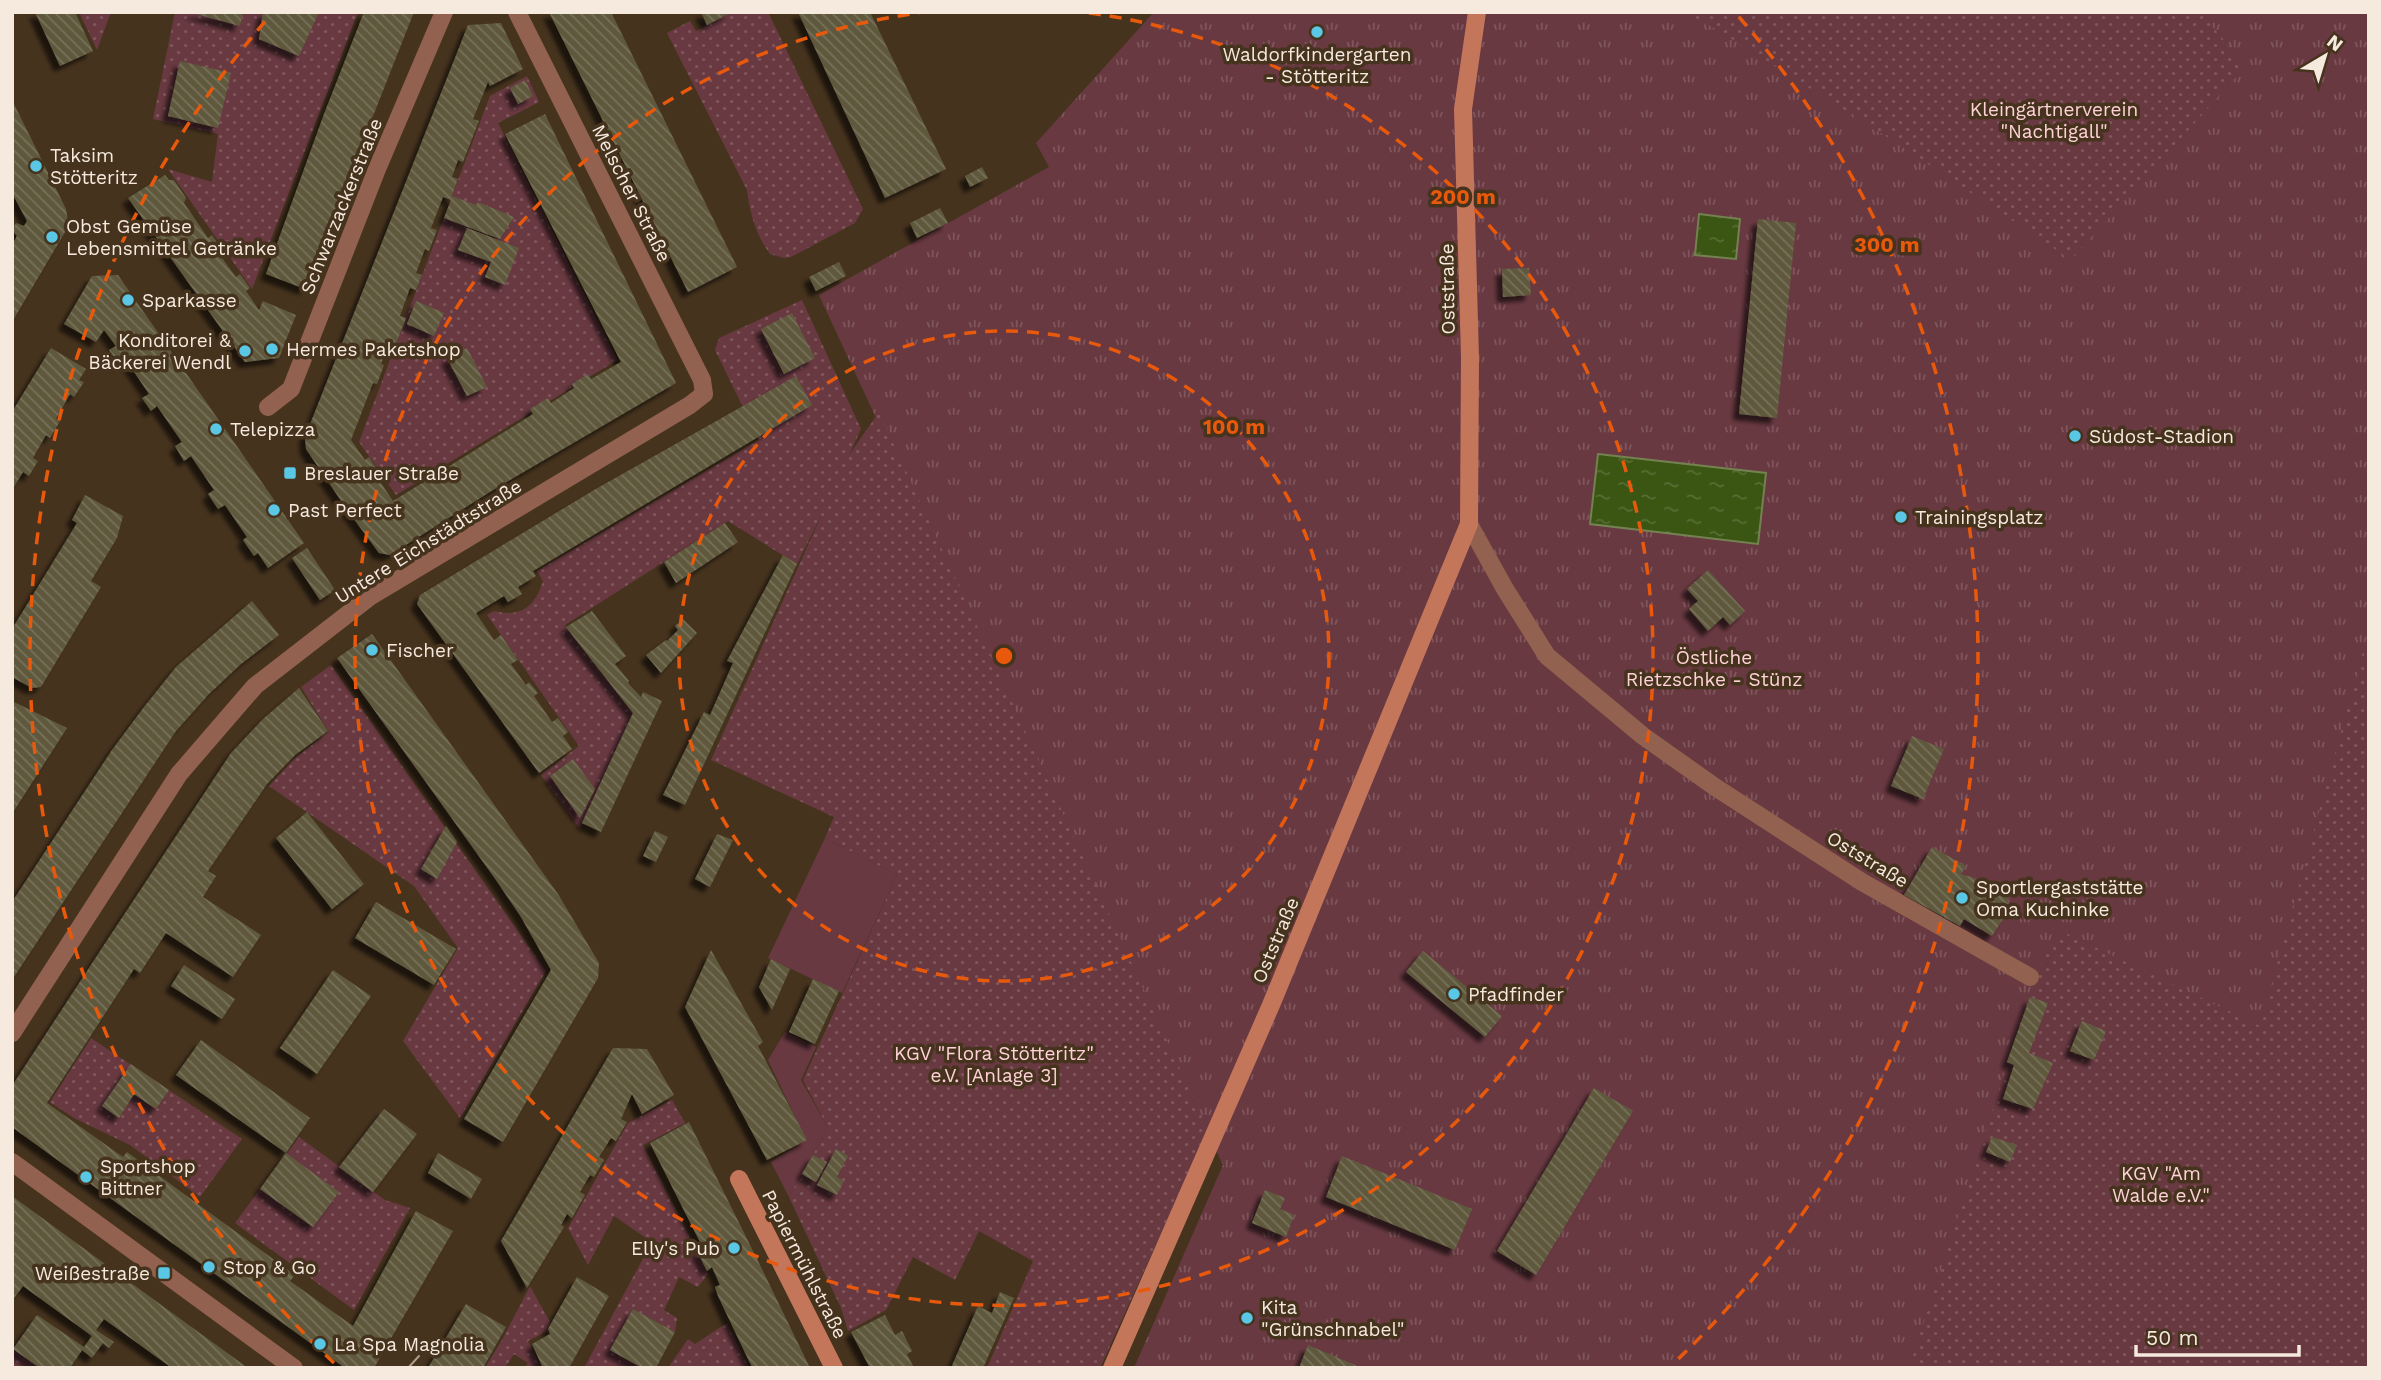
<svg xmlns="http://www.w3.org/2000/svg" width="2381" height="1380" font-family="'Work Sans',sans-serif">
	<style>
		.grass { fill: #693941 }
		.park { fill: url(#park-tufts) }
		.garden { fill: url(#garden-dots) }
		.water { fill: url(#water-ripples); stroke: #738250; stroke-width: 2 }
		.building { fill: url(#building-back-hatch); filter: url(#shadow) }
		.lines { fill: none; stroke-linecap: round; stroke-linejoin: round }
		.street { stroke: #92614f; stroke-width: 18 }
		.secondary { stroke: #c4765b; stroke-width: 18 }
		.tram { stroke: #ab9c8c; stroke-width: 2 }
		.ring { fill: none; stroke: #e8590c; stroke-width: 3.5; stroke-dasharray: 12 9 }
		.poi-dot { fill: #5ac8e5; stroke: #46331e; stroke-width: 2.5 }
		.labels { text-anchor: middle; stroke-width: 7; stroke-linejoin: round; paint-order: stroke }
		.poi-label { font-size: 19px; fill: #f6eade; stroke: #46331e; text-anchor: start }
		.park-label { font-size: 19px; fill: #ffd2d8; stroke: #46331e }
		.street-label { font-size: 19px; fill: #f6eade; stroke: #46331e }
		.centre { fill: #e8590c; stroke: #46331e; stroke-width: 3.5 }
		.ring-label { font-size: 21px; text-anchor: middle; font-weight: bold; fill: #e8590c; stroke: #46331e; stroke-width: 7; stroke-linejoin: round; paint-order: stroke }
	</style>
	<defs>
		<pattern id="park-tufts" width="24" height="20" patternUnits="userSpaceOnUse" patternTransform="scale(1.75)"><rect width="24" height="20" fill="#693941"/><path d="M3 7l-1-3M5 7V3M7 7l1-3M15 17l-1-3M17 17v-4M19 17l1-3" fill="none" stroke="#7f565c"/></pattern>
		<pattern id="garden-dots" width="8" height="8" patternUnits="userSpaceOnUse" patternTransform="scale(1.75)"><rect width="8" height="8" fill="#693941"/><path d="M2 2h.1M6 6h.1" fill="none" stroke="#7f565c" stroke-width="1.8" stroke-linecap="round"/></pattern>
		<pattern id="water-ripples" width="26" height="14" patternUnits="userSpaceOnUse" patternTransform="scale(1.75)"><rect width="26" height="14" fill="#3b5513"/><path d="M2 4q2-2 4 0t4 0M15 11q2-2 4 0t4 0" fill="none" stroke="#586e35"/></pattern>
		<pattern id="building-back-hatch" width="6" height="6" patternUnits="userSpaceOnUse" patternTransform="scale(1.75)"><rect width="6" height="6" fill="#5e593e"/><path d="M-1 5l2 2M0 0l6 6M5-1l2 2" fill="none" stroke="#767159"/></pattern>
		<filter id="shadow"><feDropShadow dx="-6" dy="6" stdDeviation="2" flood-color="#0009"/></filter>
	</defs>
	<rect width="100%" height="100%" fill="#46331e"/>
	<path class="grass" d="M825,838L897,875L842,993L768,958Z
		M785,1032L816,1047L801,1080L828,1128L789,1197L771,1162L806,1140L768,1060Z"/>
	<path class="park" d="M1154,12H2369V1368H1134L1223,1165L819,295L1049,167L1036,143Z"/>
	<path class="garden" d="M79,12H111L97,50Z
		M175,12H358L252,289L168,169L212,182L218,134L153,119Z
		M732,12H768L863,209L855,223L791,257L784,258L770,254C756,235 750,214 747,190L667,33L690,21L696,31Z
		M1684,12H2200L2246,66L2071,260L1895,142L1716,29Z
		M527,76L539,102L498,123L617,360L396,495L359,442L490,96Z
		M802,300L861,429L849,455L879,412L1208,1130L1100,1368H987L1033,1261L979,1231L955,1280L913,1257L886,1310L848,1331L841,1308L789,1197L828,1128L803,1080L897,875L825,838L834,817L711,760L823,512L797,564L728,521L565,625L633,713L580,829L541,775L579,746L487,615L494,611C522,618 535,606 543,581L537,571L759,440L715,350L719,338Z
		M2369,630V1368H1909L2037,972L2059,930L2260,1026Z
		M331,665L546,971L460,1118L403,1041L458,948L414,886L269,786L295,758L329,732L301,687Z
		M91,1038L242,1139L200,1197L130,1145L74,1118L50,1102Z
		M672,1100L685,1123L643,1145L708,1274L698,1287L679,1277L664,1310L677,1318L675,1332L633,1309L611,1350L640,1368H584L652,1242L614,1216L588,1265L568,1228L628,1123Z
		M299,1137L385,1200L410,1208L354,1310L235,1223Z
		M530,1286L550,1322L547,1331L528,1341L541,1368H525L528,1363L514,1354L505,1368H485L502,1340Z
		M727,1323L749,1368H668L688,1339L695,1344Z
		M13,1349L41,1368H12Z"/>
	<path class="water" d="M1699,214L1740,219L1736,259L1695,255Z
		M1598,454L1766,473L1758,544L1590,524Z"/>
	<path class="building" d="M35,12H75L93,51L60,66Z
		M189,12H243L240,26Z
		M263,12H319L299,56L259,39Z
		M364,12H414L305,289L266,274L324,114Z
		M549,12H611L737,267L688,292Z
		M701,12H732L707,25Z
		M798,12H870L946,169L885,198Z
		M501,23L523,69L490,86L488,82L473,119L479,121L463,162L458,160L452,177L458,179L452,196L476,205L478,202L514,217L500,239L444,218L451,200L443,197L431,228L437,230L429,251L425,249L416,273L422,275L416,290L410,288L400,316L406,318L396,344L389,342L381,364L384,365L377,384L373,383L351,440L365,460L369,457L378,471L375,474L393,501L533,414L530,409L548,398L551,403L574,388L572,384L588,374L591,379L621,362L505,134L545,114L676,383L493,490L390,555L379,553L348,511L306,449L305,437L468,25Z
		M180,61L231,73L218,128L168,116Z
		M525,80L533,96L518,104L510,88Z
		M12,100L66,209L68,220L65,232L12,322V245L17,236L12,230L16,223L24,226L27,221L12,193Z
		M982,167L988,178L970,187L965,176Z
		M165,175L169,180H174L186,198L184,203L208,238L212,235L223,251L219,254L236,277L240,274L250,288L246,291L259,310L263,301L296,315L279,358L245,362L128,198Z
		M940,208L948,223L917,238L910,223Z
		M1758,219L1796,223L1777,418L1739,414Z
		M467,228L519,248L505,285L485,277L491,262L458,250Z
		M839,262L846,276L816,291L809,277Z
		M1529,268L1531,295L1503,297L1502,269Z
		M118,275L304,543L268,568L258,553L254,556L243,540L247,537L225,505L218,509L208,494L214,490L191,456L184,461L175,446L182,442L157,406L151,411L142,398L149,394L126,360L119,365L109,350L116,346L104,330L96,342L64,324L92,276Z
		M416,301L444,313L434,336L407,324Z
		M792,313L815,358L784,374L761,329Z
		M51,348L86,369L79,380L84,382L74,397L70,394L56,419L60,421L50,438L46,435L33,458L38,461L29,476L23,472L12,490V412Z
		M467,348L487,387L467,396L447,358Z
		M796,376L812,405L533,571L536,576L518,587L522,594L508,602L504,596L476,613L494,640L501,635L518,660L511,664L526,685L529,682L538,693L534,696L552,722L558,718L568,732L563,736L572,749L539,773L417,604L420,595L594,490Z
		M85,495L123,516L117,538L91,581L101,587L41,687L32,688L12,677V629L77,523L72,520Z
		M725,523L738,542L676,583L664,562Z
		M307,548L335,590L320,600L292,558Z
		M783,555L797,564L685,805L663,795L704,712L710,715L733,663L727,661Z
		M1708,570L1745,611L1730,625L1723,617L1708,631L1689,609L1698,601L1687,589Z
		M252,601L279,635L241,664L209,694L176,731L12,980V902L112,750L144,707L176,667Z
		M592,611L626,656L615,664L629,681L628,683L641,697L643,692L662,701L601,832L582,823L633,713L566,627Z
		M683,619L697,633L661,673L646,655L666,640L667,641L678,630L675,626Z
		M372,634L558,894L599,963L598,978L503,1142L464,1119L551,970L521,917L496,880L337,658Z
		M299,688L328,731L295,755L267,784L208,871L216,876L203,897L261,935L233,977L166,933L140,973L134,969L47,1103L123,1157L127,1152L180,1191L295,1275L290,1281L353,1326L416,1211L453,1231L374,1368H345L12,1127V1086L102,948L231,753L263,719Z
		M12,701L67,728L12,814Z
		M1912,736L1944,749L1923,799L1891,786Z
		M573,759L595,789L580,818L550,776Z
		M307,812L364,884L332,909L276,838Z
		M446,826L457,842L437,879L421,869Z
		M655,831L668,837L656,862L643,856Z
		M717,834L733,840L710,887L695,879Z
		M1932,847L1966,866L1961,874L2011,889L2003,919L1992,936L1964,919L1960,926L1904,895Z
		M376,902L456,949L434,985L355,938Z
		M711,950L763,1042L758,1046L807,1140L767,1160L685,1007Z
		M1423,951L1502,1016L1485,1037L1406,972Z
		M771,959L790,969L772,1010L759,987Z
		M184,965L235,999L222,1019L171,986Z
		M333,970L371,996L317,1074L280,1048Z
		M813,979L839,991L815,1044L789,1032Z
		M2030,997L2048,1003L2029,1053L2053,1063L2033,1109L2003,1099L2014,1065L2007,1062Z
		M2082,1021L2106,1031L2094,1060L2070,1051Z
		M201,1040L310,1118L286,1153L339,1192L313,1227L260,1189L286,1153L176,1075Z
		M613,1048L647,1049L674,1095L642,1114L632,1094L621,1119L627,1122L616,1141L611,1138L606,1146L599,1157L604,1160L594,1177L590,1175L580,1192L585,1195L572,1218L567,1214L561,1225L564,1227L527,1288L501,1241Z
		M131,1064L169,1090L156,1109L134,1094L119,1118L102,1106Z
		M1594,1088L1633,1111L1536,1275L1497,1251Z
		M384,1109L417,1134L373,1192L339,1167Z
		M689,1122L759,1263L810,1368H753L749,1361L718,1296L715,1287L720,1285L712,1267L707,1271L697,1251L703,1248L650,1143Z
		M1992,1137L2017,1145L2010,1162L1986,1152Z
		M836,1149L848,1156L837,1177L844,1181L837,1195L817,1185Z
		M438,1153L482,1179L471,1199L428,1173Z
		M813,1155L827,1162L816,1182L802,1174Z
		M1342,1156L1472,1209L1455,1250L1326,1197Z
		M1265,1190L1285,1198L1280,1209L1294,1215L1286,1237L1252,1223Z
		M12,1196L175,1315L248,1368H172L104,1319L96,1330L114,1342L109,1348L103,1343L92,1358L82,1350L70,1368H40L13,1349L37,1315L84,1347L92,1336L23,1286L12,1301Z
		M577,1277L609,1296L569,1368H543L532,1344L550,1334L548,1329Z
		M1000,1292L1014,1298L983,1368H951L978,1306L992,1313Z
		M466,1304L506,1327L483,1368H428Z
		M633,1309L675,1332L656,1368H642L610,1350Z
		M885,1315L895,1335L902,1331L912,1351L907,1354L914,1368H870L851,1332Z
		M1308,1345L1362,1368H1299Z"/>
	<g class="lines">
		<path class="street" d="M268,407L291,389L377,169L444,12
			M1469,524L1505,589L1547,656L1643,736L1715,787L1862,882L2030,977
			M12,1033L179,774L255,686L371,596L690,405L704,394L702,380L517,12
			M12,1162L294,1368"/>
		<path class="secondary" d="M739,1179L834,1368
			M1112,1368L1271,1005L1469,524L1470,357L1463,109L1477,12"/>
		<path class="tram" d="M408,1368L419,1356"/>
	</g>
	<g class="ring">
		<circle cx="1004" cy="656" r="325"/>
		<path d="M1089 13A649 649 0 1 1 919 13"/>
		<path d="M334 1363A974 974 0 0 1 269 17M1739 17A974 974 0 0 1 1674 1363"/>
	</g>
	<g class="poi-dot">
		<circle cx="1317" cy="32" r="7"/>
		<circle cx="36" cy="166" r="7"/>
		<circle cx="52" cy="237" r="7"/>
		<circle cx="128" cy="300" r="7"/>
		<circle cx="272" cy="349" r="7"/>
		<circle cx="245" cy="351" r="7"/>
		<circle cx="216" cy="429" r="7"/>
		<circle cx="2075" cy="436" r="7"/>
		<rect x="283" y="466" width="14" height="14" rx="3.5"/>
		<circle cx="274" cy="510" r="7"/>
		<circle cx="1901" cy="517" r="7"/>
		<circle cx="372" cy="650" r="7"/>
		<circle cx="1962" cy="898" r="7"/>
		<circle cx="1454" cy="994" r="7"/>
		<circle cx="86" cy="1177" r="7"/>
		<circle cx="734" cy="1248" r="7"/>
		<circle cx="209" cy="1267" r="7"/>
		<rect x="157" y="1266" width="14" height="14" rx="3.5"/>
		<circle cx="1247" cy="1318" r="7"/>
		<circle cx="320" cy="1344" r="7"/>
	</g>
	<g class="labels">
		<g class="poi-label">
			<text x="1317" y="61" text-anchor="middle">Waldorfkindergarten<tspan x="1317" dy="22">- Stötteritz</tspan></text>
			<text x="50" y="162">Taksim<tspan x="50" dy="22">Stötteritz</tspan></text>
			<text x="66" y="233">Obst Gemüse<tspan x="66" dy="22">Lebensmittel Getränke</tspan></text>
			<text x="142" y="307">Sparkasse</text>
			<text x="231" y="347" text-anchor="end">Konditorei &amp;<tspan x="231" dy="22">Bäckerei Wendl</tspan></text>
			<text x="286" y="356">Hermes Paketshop</text>
			<text x="230" y="436">Telepizza</text>
			<text x="2089" y="443">Südost-Stadion</text>
			<text x="304" y="480">Breslauer Straße</text>
			<text x="288" y="517">Past Perfect</text>
			<text x="1915" y="524">Trainingsplatz</text>
			<text x="386" y="657">Fischer</text>
			<text x="1976" y="894">Sportlergaststätte<tspan x="1976" dy="22">Oma Kuchinke</tspan></text>
			<text x="1468" y="1001">Pfadfinder</text>
			<text x="100" y="1173">Sportshop<tspan x="100" dy="22">Bittner</tspan></text>
			<text x="720" y="1255" text-anchor="end">Elly's Pub</text>
			<text x="223" y="1274">Stop &amp; Go</text>
			<text x="150" y="1280" text-anchor="end">Weißestraße</text>
			<text x="1261" y="1314">Kita<tspan x="1261" dy="22">"Grünschnabel"</tspan></text>
			<text x="334" y="1351">La Spa Magnolia</text>
		</g>
		<g class="park-label">
			<text x="2054" y="116">Kleingärtnerverein<tspan x="2054" dy="22">"Nachtigall"</tspan></text>
			<text x="1714" y="664">Östliche<tspan x="1714" dy="22">Rietzschke - Stünz</tspan></text>
			<text x="994" y="1060">KGV "Flora Stötteritz"<tspan x="994" dy="22">e.V. [Anlage 3]</tspan></text>
			<text x="2161" y="1180">KGV "Am<tspan x="2161" dy="22">Walde e.V."</tspan></text>
		</g>
		<g class="street-label">
			<text transform="translate(632 193) rotate(63)" y="7">Melscher Straße</text>
			<text transform="translate(341 206) rotate(-68)" y="7">Schwarzackerstraße</text>
			<text transform="translate(1447 289) rotate(-91)" y="7">Oststraße</text>
			<text transform="translate(428 541) rotate(-32)" y="7">Untere Eichstädtstraße</text>
			<text transform="translate(1868 859) rotate(31)" y="7">Oststraße</text>
			<text transform="translate(1275 940) rotate(-67)" y="7">Oststraße</text>
			<text transform="translate(805 1264) rotate(63)" y="7">Papiermühlstraße</text>
		</g>
	</g>
	<circle cx="1004" cy="656" r="10" class="centre"/>
	<g class="ring-label">
		<text x="1463" y="204">200 m</text>
		<text x="1887" y="252">300 m</text>
		<text x="1234" y="434">100 m</text>
	</g>
	<rect width="2381" height="1380" fill="none" stroke="#f6eade" stroke-width="28"/>
	<g transform="translate(2325 56) rotate(38)" stroke="#46331e" stroke-width="5" paint-order="stroke">
	<path d="M0-5L12 26L0 18L-12 26Z" fill="#f6eade"/>
	<text y="-10" font-size="19" font-weight="bold" text-anchor="middle" fill="#f6eade">N</text>
	</g>
	<path d="M2136 1345v10h163v-10" fill="none" stroke="#f6eade" stroke-width="3.5"/>
	<text x="2146" y="1345" font-size="21" fill="#f6eade" stroke="#46331e" stroke-width="5" paint-order="stroke">50 m</text>
</svg>
